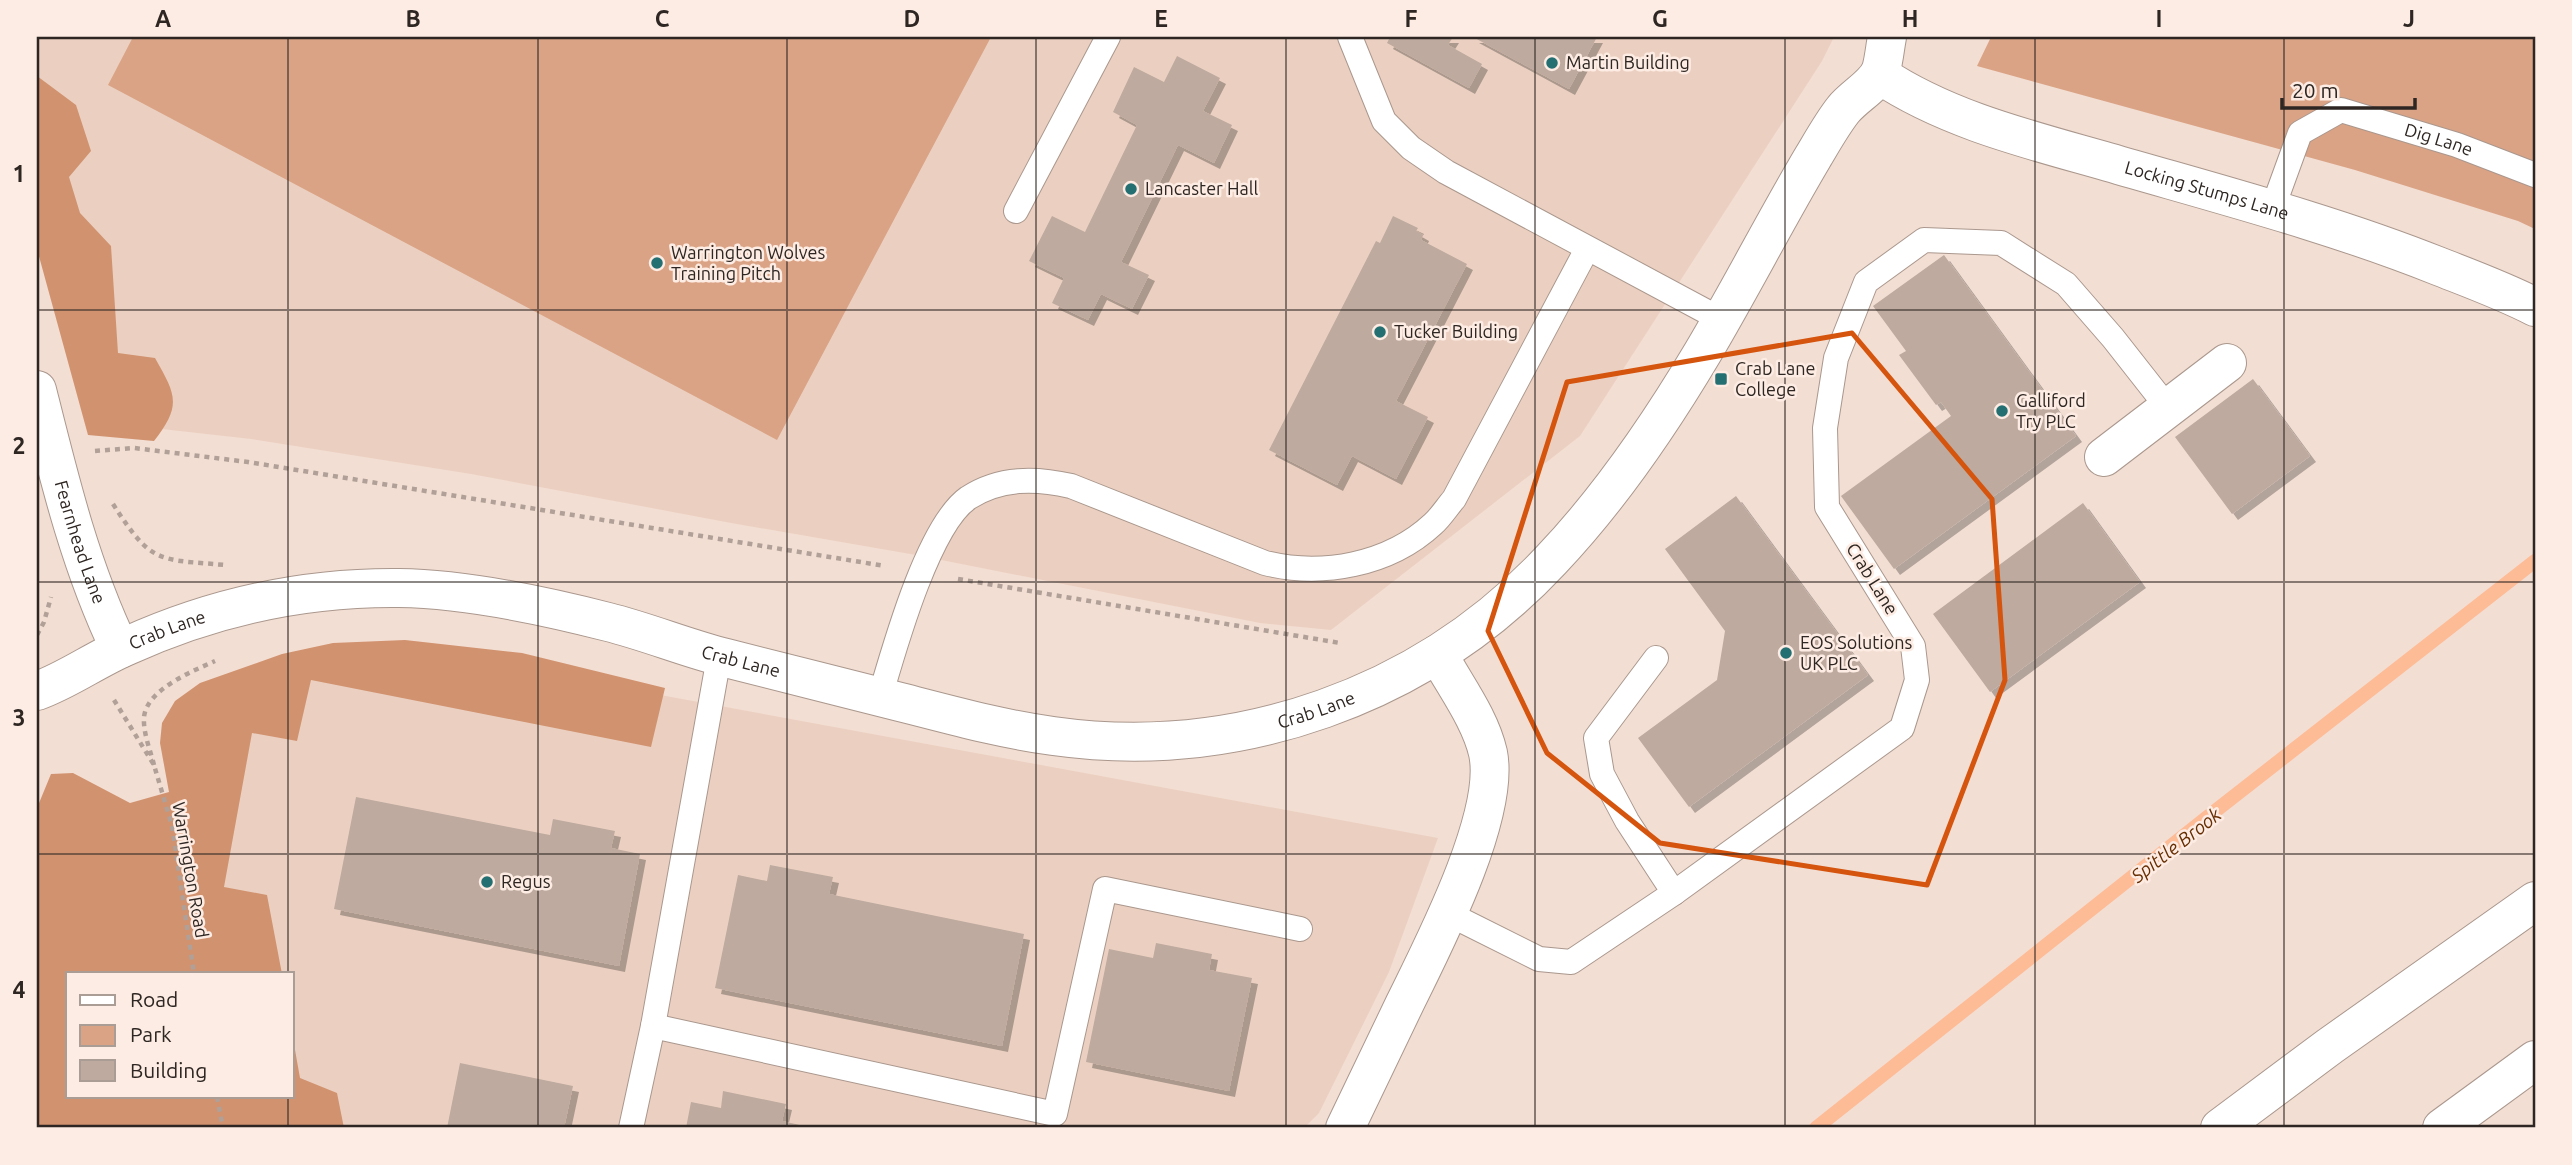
<svg xmlns="http://www.w3.org/2000/svg" width="2572" height="1165" font-family="Ubuntu,sans-serif">
	<style>
		.built { fill: #ebd0c1 }
		.green { fill: #daa385 }
		.forest { fill: #d1926f }
		.lines { fill: none; stroke-linecap: round; stroke-linejoin: round }
		.stream { stroke: #fdbb96; stroke-width: 14 }
		.building { fill: #beaa9f; filter: url(#shadow) }
		.service-casing { stroke: #aa978d; stroke-width: 26 }
		.minor-casing { stroke: #aa978d; stroke-width: 40 }
		.tertiary-casing { stroke: #aa978d; stroke-width: 40 }
		.motorway-casing { stroke: #aa978d; stroke-width: 40 }
		.path { stroke: #b0a097; stroke-width: 4.5; stroke-dasharray: 5 5; stroke-linecap: butt }
		.service { stroke: #fff; stroke-width: 24 }
		.minor { stroke: #fff; stroke-width: 38 }
		.tertiary { stroke: #fff; stroke-width: 38 }
		.motorway { stroke: #fff; stroke-width: 38 }
		.marked { fill: none; stroke: #d5540e; stroke-width: 5; stroke-linejoin: round }
		.grid { fill: none; stroke: #2e2622; stroke-width: 2; stroke-opacity: 0.55 }
		.poi-dot { fill: #236f72; stroke: #fdece3; stroke-width: 2.5 }
		.labels { text-anchor: middle; stroke-width: 5; stroke-linejoin: round; paint-order: stroke }
		.poi-label { font-size: 18px; fill: #2e2622; stroke: #fdece3; text-anchor: start }
		.street-label { font-size: 18px; fill: #2e2622; stroke: #fdece3 }
		.water-label { font-size: 19px; font-style: italic; fill: #672e02; stroke: #fdece3 }
		.neatline { fill: none; stroke: #2e2622; stroke-width: 2.5 }
		.grid-label { font-size: 23px; text-anchor: middle; font-weight: bold; fill: #2e2622 }
	</style>
	<defs>
		<filter id="shadow"><feDropShadow dx="6" dy="6" stdDeviation="0" flood-color="#0004"/></filter>
	</defs>
	<rect width="100%" height="100%" fill="#f3ded3"/>
	<path class="built" d="M37,37H1834L1822,61L1580,436L1331,630L1260,623L916,555L731,523L471,474L251,439L99,422L37,218Z
		M344,651L655,694L1438,838L1389,972L1319,1113L1304,1128H245L292,1097V974H216L209,683Z"/>
	<path class="green" d="M133,37H991L777,440L108,85Z
		M1991,37H2535V229L2518,221L2355,170L1977,66Z"/>
	<path class="forest" d="M37,76L76,105L91,151L69,177L80,213L111,246L118,353L155,358C176,395 182,405 154,441L88,435L37,249Z
		M405,640L522,653L665,688L651,747L311,680L297,741L252,733L224,887L267,895L282,974H68V1097H292V1033L300,1078L337,1093L344,1128H37V808L51,774L73,773L130,803L169,792L160,743L162,723L175,701L200,683L282,654L333,643Z"/>
	<g class="lines">
		<path class="stream" d="M1816,1128L2205,819L2535,561"/>
	</g>
	<path class="building" d="M1390,37H1453L1448,45L1482,64L1469,88L1387,43Z
		M1473,37H1597L1569,89Z
		M1177,56L1220,78L1203,111L1232,125L1214,163L1178,145L1121,262L1149,275L1132,309L1101,294L1088,320L1052,303L1064,278L1029,261L1052,216L1085,232L1137,125L1113,112L1134,67L1164,82Z
		M1393,216L1418,228L1416,231L1423,235L1421,240L1467,264L1396,401L1428,417L1396,479L1352,456L1337,485L1269,450L1376,241L1380,243Z
		M1944,255L2076,436L1894,569L1841,496L1951,416L1941,402L1936,405L1899,355L1906,351L1873,306Z
		M2253,379L2310,456L2232,514L2175,437Z
		M1736,496L1868,675L1689,807L1638,738L1717,680L1725,631L1665,549Z
		M2083,503L2140,582L1990,692L1933,614Z
		M356,797L550,835L553,819L615,831L611,848L640,854L619,966L334,909Z
		M770,865L833,877L829,894L1024,934L1002,1046L715,988L738,875L767,881Z
		M1156,943L1212,954L1209,970L1252,978L1229,1091L1086,1062L1109,949L1153,958Z
		M460,1063L573,1086L564,1128H447Z
		M723,1091L786,1104L782,1121L813,1128H686L691,1102L721,1108Z"/>
	<g class="lines">
		<defs>
			<g id="service">
				<path d="M1350,37L1384,121L1411,148L1446,172L1722,320"/>
				<path id="s1" d="M2272,210L2300,133L2341,110L2457,145L2535,175"/>
				<path d="M1016,211L1108,37"/>
				<path d="M1656,658L1596,738L1602,774L1627,821L1674,893"/>
				<path d="M880,697C894,649 928,526 968,498C1000,477 1036,478 1071,486L1265,563C1322,577 1389,565 1433,524C1441,517 1447,507 1454,499L1587,249"/>
				<path d="M1449,914L1539,959L1571,962L1674,893L1902,728L1917,680L1913,646L1827,507L1825,428L1836,358L1866,282L1924,240L2001,243L2066,284L2113,338L2168,408"/>
				<path d="M653,1026L1055,1114L1105,889L1300,929"/>
				<path d="M631,1128L653,1026L719,657"/>
			</g>
			<path id="minor" d="M2104,457L2227,363
				M1345,1128C1365,1087 1385,1045 1405,1003C1433,946 1501,815 1488,753C1480,718 1455,686 1438,654"/>
			<g id="tertiary">
				<path id="s2" d="M1880,75C1947,120 2031,140 2108,162C2218,194 2330,223 2438,266C2471,279 2504,291 2535,307"/>
				<path id="s3" d="M37,390C59,478 80,566 120,649"/>
				<path id="s4" d="M37,691C68,680 96,659 127,646C213,607 304,587 399,588C467,589 542,605 608,622C648,632 686,648 726,658C784,673 842,687 900,702C951,715 1001,729 1053,736C1238,762 1424,696 1551,560C1610,498 1659,426 1703,352C1741,288 1775,221 1813,157C1822,142 1832,124 1843,110C1854,96 1875,86 1881,70C1884,60 1885,47 1887,37"/>
			</g>
			<path id="motorway" d="M2220,1128L2330,1046L2535,901
				M2442,1128L2535,1060"/>
		</defs>
		<use href="#service" class="service-casing"/>
		<use href="#minor" class="minor-casing"/>
		<use href="#tertiary" class="tertiary-casing"/>
		<use href="#motorway" class="motorway-casing"/>
		<path class="path" d="M95,451L134,448L248,462L885,566
			M113,504C152,565 158,559 225,565
			M958,579L1340,643
			M37,635L44,622L51,597
			M114,700L154,765L172,826L194,974
			M154,765C150,749 143,733 144,717C147,689 193,671 215,661
			M217,1097L223,1128"/>
		<use href="#service" class="service"/>
		<use href="#minor" class="minor"/>
		<use href="#tertiary" class="tertiary"/>
		<use href="#motorway" class="motorway"/>
	</g>
	<path class="marked" d="M1852,333L1992,499L2005,680L1927,885L1660,843L1547,753L1488,631L1567,382Z"/>
	<path class="grid" d="M288,37V974M538,37V1128M787,37V1128M1036,37V1128M1286,37V1128M1535,37V1128M1785,37V1128M2035,37V1128M2284,37V1128M37,310H2535M37,582H2535M37,854H2535M288,1097V1128"/>
	<g class="poi-dot">
		<circle cx="1552" cy="63" r="7"/>
		<circle cx="1131" cy="189" r="7"/>
		<circle cx="657" cy="263" r="7"/>
		<circle cx="1380" cy="332" r="7"/>
		<rect x="1714" y="372" width="14" height="14" rx="3.5"/>
		<circle cx="2002" cy="411" r="7"/>
		<circle cx="1786" cy="653" r="7"/>
		<circle cx="487" cy="882" r="7"/>
	</g>
	<g class="labels">
		<g class="poi-label">
			<text x="1566" y="69">Martin Building</text>
			<text x="1145" y="195">Lancaster Hall</text>
			<text x="671" y="259">Warrington Wolves<tspan x="671" dy="21">Training Pitch</tspan></text>
			<text x="1394" y="338">Tucker Building</text>
			<text x="1735" y="375">Crab Lane<tspan x="1735" dy="21">College</tspan></text>
			<text x="2016" y="407">Galliford<tspan x="2016" dy="21">Try PLC</tspan></text>
			<text x="1800" y="649">EOS Solutions<tspan x="1800" dy="21">UK PLC</tspan></text>
			<text x="501" y="888">Regus</text>
		</g>
		<g class="street-label">
			<text dy="6" stroke="none"><textPath href="#s1" startOffset="231">Dig Lane</textPath></text>
			<text dy="6" stroke="none"><textPath href="#s2" startOffset="348">Locking Stumps Lane</textPath></text>
			<text dy="6" stroke="none"><textPath href="#s3" startOffset="158">Fearnhead Lane</textPath></text>
			<text transform="translate(1872 579) rotate(58)" y="6">Crab Lane</text>
			<text dy="6" stroke="none"><textPath href="#s4" startOffset="144">Crab Lane</textPath></text>
			<text dy="6" stroke="none"><textPath href="#s4" startOffset="732">Crab Lane</textPath></text>
			<text dy="6" stroke="none"><textPath href="#s4" startOffset="1320">Crab Lane</textPath></text>
			<text transform="translate(190 870) rotate(80)" y="6">Warrington Road</text>
		</g>
		<g class="water-label">
			<text transform="translate(2176 845) rotate(-38)" y="7">Spittle Brook</text>
		</g>
	</g>
	<rect width="2572" height="1165" fill="none" stroke="#fdece3" stroke-width="77"/>
	<rect x="66" y="972" width="228" height="126" fill="#fdece3" stroke="#aa9d96" stroke-width="2"/>
	<rect x="80" y="995" width="35" height="10" fill="#ffffff" stroke="#aa9d96" stroke-width="2"/>
	<text x="130" y="1007" font-size="21" fill="#2e2622">Road</text>
	<rect x="80" y="1025" width="35" height="21" fill="#daa385" stroke="#aa9d96" stroke-width="2"/>
	<text x="130" y="1042" font-size="21" fill="#2e2622">Park</text>
	<rect x="80" y="1060" width="35" height="21" fill="#beaa9f" stroke="#aa9d96" stroke-width="2"/>
	<text x="130" y="1078" font-size="21" fill="#2e2622">Building</text>
	<path d="M2282 98v10h133v-10" fill="none" stroke="#2e2622" stroke-width="3.5"/>
	<text x="2292" y="98" font-size="21" fill="#2e2622" stroke="#fdece3" stroke-width="5" paint-order="stroke">20 m</text>
	<rect x="38" y="38" width="2496" height="1088" class="neatline"/>
	<g class="grid-label">
		<text x="163" y="27">A</text>
		<text x="413" y="27">B</text>
		<text x="662" y="27">C</text>
		<text x="912" y="27">D</text>
		<text x="1161" y="27">E</text>
		<text x="1411" y="27">F</text>
		<text x="1660" y="27">G</text>
		<text x="1910" y="27">H</text>
		<text x="2159" y="27">I</text>
		<text x="2409" y="27">J</text>
		<text x="19" y="182">1</text>
		<text x="19" y="454">2</text>
		<text x="19" y="726">3</text>
		<text x="19" y="998">4</text>
	</g>
</svg>
